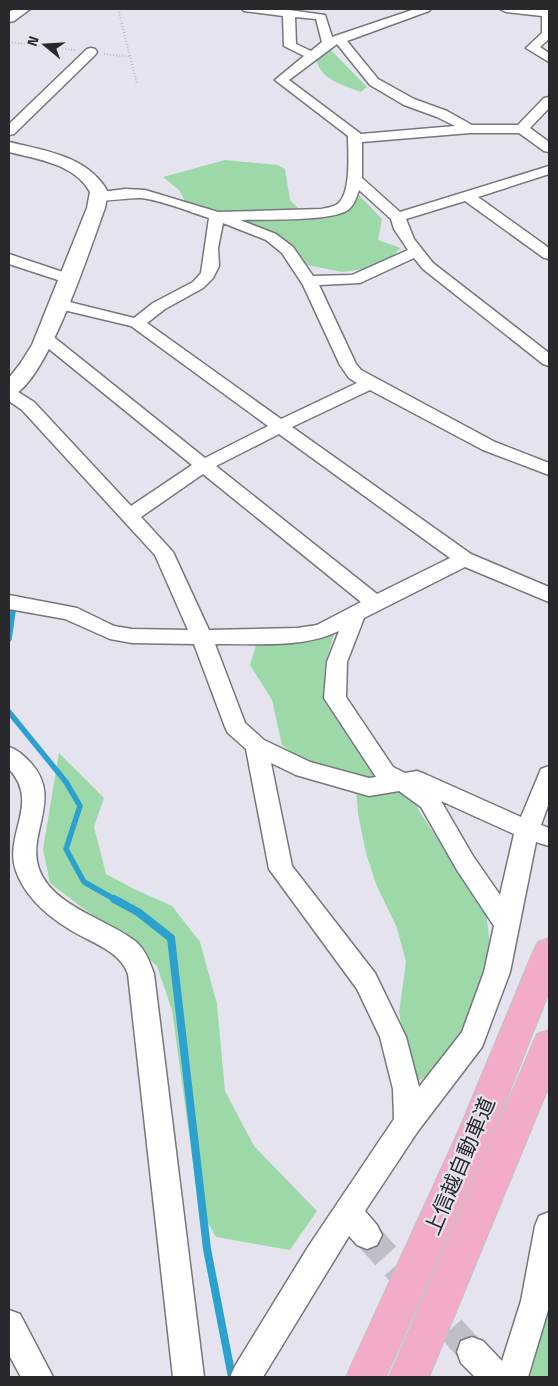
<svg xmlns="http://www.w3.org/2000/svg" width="558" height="1386" font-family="'Titillium Web','Noto Sans JP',sans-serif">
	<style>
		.green { fill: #9dd9a8 }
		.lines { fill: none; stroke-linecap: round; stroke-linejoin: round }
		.stream-far1 { stroke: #2ca0ce; stroke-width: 5.5 }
		.stream { stroke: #2ca0ce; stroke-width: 8 }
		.minor-tunnel { stroke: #bfbec7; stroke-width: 28; stroke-dasharray: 28 14; stroke-linecap: butt }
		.minor-casing { stroke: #77767e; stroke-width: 3 }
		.tertiary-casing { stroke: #77767e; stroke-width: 3 }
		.motorway-casing { stroke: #c3c3c4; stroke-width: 2 }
		.path { stroke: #96959c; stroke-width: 2; stroke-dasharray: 0.5 2.5; stroke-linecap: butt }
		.minor { fill: #fff; fill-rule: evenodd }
		.tertiary { fill: #fff; fill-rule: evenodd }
		.motorway { fill: #f2acc9; fill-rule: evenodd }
		.labels { text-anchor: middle; stroke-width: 4.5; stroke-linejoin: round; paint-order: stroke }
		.near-street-label { font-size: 21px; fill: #29282c; stroke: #e5e4ee }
	</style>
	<rect width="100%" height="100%" fill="#e5e4ee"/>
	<path class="green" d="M329,48L367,87L361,92C343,85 318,79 316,57Z
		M225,160L278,165L285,169L290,200L302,212L324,219L346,209L357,193L382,219L378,240L401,248L380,267L342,272L302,264L296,251L272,234L185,201L179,190L163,177Z
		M335,631L325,665L323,699L378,780L412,794L419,811L486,911L491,955L470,1032L436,1071L413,1084L399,1012L406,962L397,928L376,884L366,853L358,814L356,786L315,770L282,745L272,700L250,665L257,641L295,643Z
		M59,753L104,798L94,827L106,874L134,889L172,906L200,942L217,1004L225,1091L254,1146L317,1211L290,1250L216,1237L199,1207L172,1010L157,966L125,937L80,906L50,883L43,849Z
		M549,1283V1377H521L518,1375L528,1329Z"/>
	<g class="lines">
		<path class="stream-far1" d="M9,604L13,611L9,639
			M9,712L66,782L80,806L66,849L84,882L116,900"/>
		<path class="stream" d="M114,899L138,912L171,938L207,1249L232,1377"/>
		<path class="minor-tunnel" d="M367,1235L472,1352"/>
		<defs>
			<path id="minor" d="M242,9L289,10L325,15L332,37L415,9H431L429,11L347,41L378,79L414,99L447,111L472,125H518L544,98L549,97V108L530,128L549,142V152L544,151L519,133H470L362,142V178L400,212L549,166V174L478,197L549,248V259L544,258L465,201L406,219L414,239L433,263L549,353V366L543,364L423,269L414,258L360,283L319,285L356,364L361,370L495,442L549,463V475L483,450L370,390L292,427L471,554L549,587V602L465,567L364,618L347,662L346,697L393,767L405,773L417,771L425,774L521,817L541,769L549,766V803L541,825L549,828V846L536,842L510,972L482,1047L418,1131L365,1211L377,1225L382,1235L377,1245L367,1249L357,1245L349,1236L263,1377H230L235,1366L308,1247L394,1119L393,1089L380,1037L357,989L269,869L246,749L228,733L225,727L194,644L132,643L110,639L65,619L9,609V595L77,608L114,626L132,629L188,630L155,555L22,410L9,401V389L15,390L34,402L131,506L192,465L38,340L36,337L38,334H50L205,458L268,426L131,326L51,307L49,304L51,301L57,299L134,318L153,303L193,282L201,273L209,218C190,212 161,200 141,198C126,197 108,203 94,199L92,196L94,193L125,189L145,190L218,212L321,209C326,208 332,207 336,205C352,196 348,152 348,136L275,80L304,56L284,46L283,16L244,11ZM295,17L316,19L322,42L311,51L296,44ZM337,44L370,85L404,105L437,117L455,126L361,134L289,80ZM359,190L391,219L394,229L408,250L352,275L313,276L293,247L276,234L240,220C264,219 330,222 348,210C355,204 356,198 359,190ZM223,223L266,240L282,253L303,285L340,365L349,378L357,383L281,419L147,323L165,309L203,288L213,278L219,266L218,248ZM279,434L450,558L377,594L216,466ZM203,474L361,602L317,625L297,628L209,630L173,552L141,517ZM339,631L327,662L324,698L376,777L369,778L310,762L264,740L245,723L215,644C255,643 302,649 339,631ZM271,763L296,775L369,796L399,791L421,807L457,870L494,926L484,972L462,1032L419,1087L406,1037L375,973L292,866ZM441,801L514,834L500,895L473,856Z
				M500,9H549V39L540,47L549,53V62L526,48L542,33V16L506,12Z
				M91,48L95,49L97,52L95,55L14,134L9,135V124L87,49Z
				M9,254L72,275L75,278L72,281L67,283L9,264Z
				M9,747C18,750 23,755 30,762C64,798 26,833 39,869C52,906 107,919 135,941C145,949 150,962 154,974L204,1377H173L128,974C120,950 89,942 69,929C46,915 25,896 16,871C3,835 41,803 9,769Z
				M549,1212V1307L528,1377H475L461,1363L457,1352L461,1341L472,1337L483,1341L502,1361L521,1301L535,1226L539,1216Z
				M9,1310L20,1314L53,1377H21L9,1355Z"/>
			<path id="tertiary" d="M14,9H30L14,21L9,22V12Z
				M9,142C46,151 88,156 108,192L105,208C91,245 46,388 9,397V378L20,364L32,345L87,208L90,192C75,164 37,159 9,152Z"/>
			<path id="motorway" d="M549,938V992L492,1136L386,1377H346L459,1130L533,952L538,942Z
				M549,1030V1086L429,1377H389L537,1034Z"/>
		</defs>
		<use href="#minor" class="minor-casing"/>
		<use href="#tertiary" class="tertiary-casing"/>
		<use href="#motorway" class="motorway-casing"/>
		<path class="path" d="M118,9L137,84
			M9,42L75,50
			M104,54L131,57"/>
		<use href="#minor" class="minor"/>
		<use href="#tertiary" class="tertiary"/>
		<use href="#motorway" class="motorway"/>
	</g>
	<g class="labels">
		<g class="near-street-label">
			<text transform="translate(460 1166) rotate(-67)" y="7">上信越自動車道</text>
		</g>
	</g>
	<rect width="558" height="1386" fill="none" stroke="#29282c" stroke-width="20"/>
	<g transform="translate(45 45) rotate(288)" stroke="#e5e4ee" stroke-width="4" paint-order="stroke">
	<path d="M0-4L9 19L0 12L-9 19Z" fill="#29282c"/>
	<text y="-8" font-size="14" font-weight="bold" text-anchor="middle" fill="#29282c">N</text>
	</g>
</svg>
